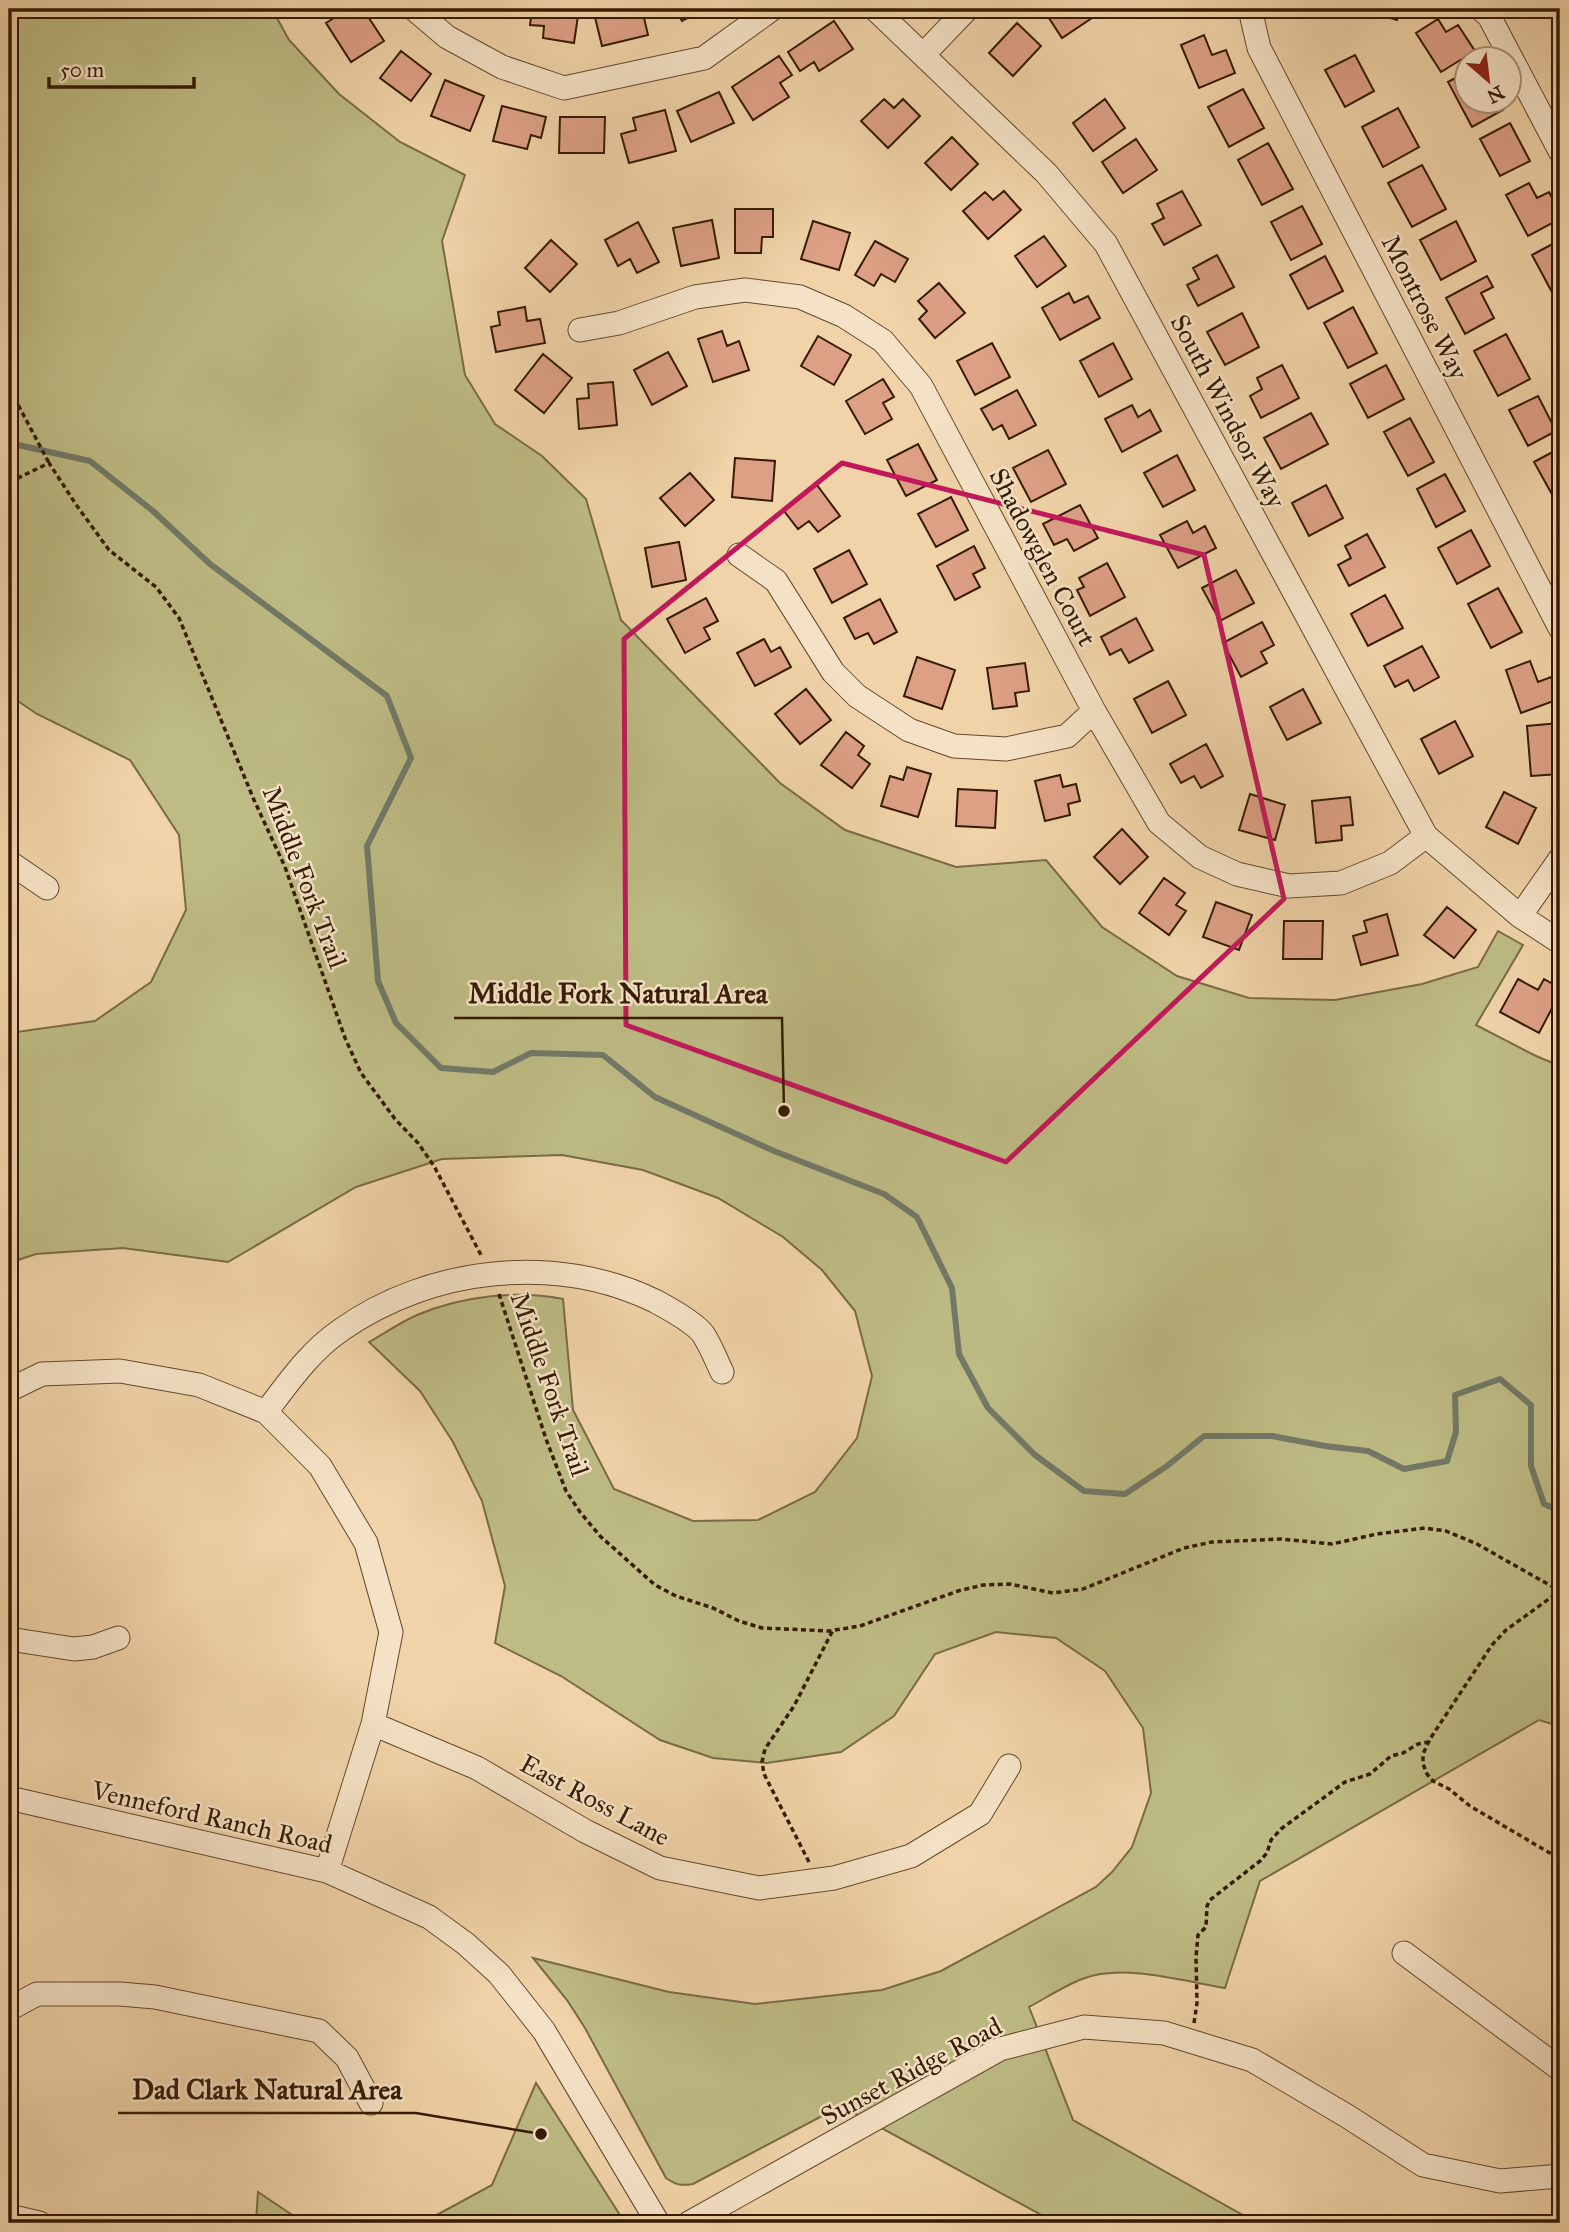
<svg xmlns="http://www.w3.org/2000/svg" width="1569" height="2232" font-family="'IM FELL Great Primer',serif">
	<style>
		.green { fill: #bebb84; stroke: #7a6b44; stroke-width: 2 }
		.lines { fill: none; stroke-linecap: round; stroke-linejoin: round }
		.stream { stroke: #727967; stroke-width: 6 }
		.building { fill: #dda085; stroke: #361b03; stroke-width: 2 }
		.minor-casing { stroke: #64492c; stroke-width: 25 }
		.path { stroke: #361b03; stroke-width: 3.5; stroke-dasharray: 5 3.5; stroke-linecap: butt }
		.minor { stroke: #f5e2c6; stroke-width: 23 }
		.marked { fill: none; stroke: #c2185b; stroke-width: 5; stroke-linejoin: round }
		.labels { text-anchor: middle; stroke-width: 5; stroke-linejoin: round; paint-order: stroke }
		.street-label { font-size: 26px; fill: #361b03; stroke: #f5e2c6 }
		.leader { fill: none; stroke: #361b03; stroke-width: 2.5 }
		.callout-dot { fill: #361b03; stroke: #f5e2c6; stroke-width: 2.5 }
		.callout-label { font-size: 28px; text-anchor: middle; font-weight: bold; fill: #361b03; stroke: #f5e2c6; stroke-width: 5; stroke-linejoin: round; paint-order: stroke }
	</style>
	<rect width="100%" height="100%" fill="#f0d3a8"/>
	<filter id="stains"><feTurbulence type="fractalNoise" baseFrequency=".00286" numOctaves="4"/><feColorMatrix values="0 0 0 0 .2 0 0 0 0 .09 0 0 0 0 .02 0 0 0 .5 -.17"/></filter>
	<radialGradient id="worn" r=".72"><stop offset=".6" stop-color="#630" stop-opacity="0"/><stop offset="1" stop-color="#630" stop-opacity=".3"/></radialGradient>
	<path class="green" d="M9,9H272L289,40L339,94L400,142L465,175L442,241L465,375L495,424L542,456L586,499L621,620L780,783L845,830L956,867L1046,860L1102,927L1177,976L1249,998L1335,1000L1422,984L1478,967L1498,931L1523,945L1476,1025L1536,1056L1560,1066V1719L1552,1724L1539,1720L1260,1881L1225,1988C1182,1981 1124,1963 1082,1979C1064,1986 1046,1998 1029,2007L1073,2120L1257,2223H1056L841,2106L693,2184C681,2186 676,2185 666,2178L585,2028L567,2000L533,1958L669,1992L755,2004L882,1990L941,1971L1096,1887L1112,1872L1132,1847L1151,1793L1143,1728L1105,1671L1056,1638L996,1632L935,1654L894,1716L841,1752L767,1763L713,1758L660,1740L561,1676L495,1643L505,1586L482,1501L453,1442L420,1391L369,1342C385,1333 401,1322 417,1315C462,1296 515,1290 563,1299L573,1410L614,1489L693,1521L758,1520L815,1492L857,1438L872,1376L855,1311L822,1270L783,1237L718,1198L643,1170L562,1155L442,1159L356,1187L228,1262L123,1248L36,1254L9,1263V1033L95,1021L151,982L186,910L179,835L130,760L37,714L9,695Z
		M536,2083L625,2223H422L492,2185Z
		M258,2192L304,2223H256Z"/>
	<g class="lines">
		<path class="stream" d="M9,443L90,461L153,511L210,564L387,696L411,758L367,846L378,981L396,1023L441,1068L493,1072L531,1053L603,1055L655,1097L774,1151L884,1194L917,1217L952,1288L959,1354L988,1408L1035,1455L1084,1491L1125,1494L1167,1466L1204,1436H1272L1325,1446L1368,1451L1404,1469L1447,1461L1456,1432L1455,1395L1500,1379L1531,1405V1466L1544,1504L1560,1511"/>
	</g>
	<path class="building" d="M348,9H363L384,41L351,62L326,23Z
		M532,9H579L574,43L543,38L544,26L530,25Z
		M593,9H642L648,35L602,46Z
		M675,9H705L682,21Z
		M1043,9H1090L1095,16L1062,38Z
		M1359,9H1400L1397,20Z
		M1438,19L1446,32L1458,25L1475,51L1441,72L1416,33Z
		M834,21L853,49L819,71L814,62L800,71L788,52Z
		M1017,23L1041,46L1013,76L989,53Z
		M1204,35L1212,55L1226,50L1235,73L1199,88L1181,45Z
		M401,51L431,74L411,101L380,78Z
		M1355,55L1374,91L1345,107L1325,70Z
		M779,56L792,75L780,83L789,97L753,120L732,87Z
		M1468,71V102H1498L1503,110L1472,127L1448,82Z
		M445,80L484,96L470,131L431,116Z
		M1243,89L1264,128L1229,147L1208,107Z
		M719,92L734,123L691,142L677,111Z
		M884,99L894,108L903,99L920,116L888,148L861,121Z
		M1105,99L1125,128L1093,151L1073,123Z
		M502,106L546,117L541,138L531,135L527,149L493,141Z
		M1398,108L1419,147L1383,167L1362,127Z
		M665,110L676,151L629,163L621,134L636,130L633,118Z
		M560,117H605L604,153H559Z
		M1510,123L1530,161L1500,176L1480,139Z
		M952,137L978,164L951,190L925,163Z
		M1136,139L1157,170L1123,193L1102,162Z
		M1268,143L1293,189L1262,205L1238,160Z
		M1422,165L1446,209L1412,227L1388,183Z
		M1529,183L1537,198L1549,192L1560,214V219L1528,236L1506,195Z
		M1004,191L1021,210L988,239L963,211L985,192L993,200Z
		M1182,191L1201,225L1164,245L1152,224L1164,218L1157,204Z
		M1302,206L1322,244L1291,260L1271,222Z
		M735,209H773V237H762L761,253H735Z
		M712,220L719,258L681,266L673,228Z
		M813,221L850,233L839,270L801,259Z
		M1456,221L1476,261L1441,280L1420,240Z
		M638,222L659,262L637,273L630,259L618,266L605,240Z
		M1044,236L1066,266L1037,287L1015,256Z
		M551,240L577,264L550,292L525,268Z
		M1560,240V290L1553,294L1532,255Z
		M875,241L908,259L895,282L881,274L874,286L855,275Z
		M1217,255L1234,287L1198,306L1187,285L1199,279L1193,268Z
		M1325,256L1343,291L1308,309L1290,275Z
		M1487,276L1493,287L1481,293L1494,318L1465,334L1446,298Z
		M939,283L965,313L935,338L919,319L927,311L918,301Z
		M1069,293L1074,303L1088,296L1100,318L1060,340L1042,308Z
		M525,307L527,321L540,319L545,343L496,352L491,327L500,325L498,312Z
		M1353,307L1377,353L1348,368L1324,323Z
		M1242,313L1259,347L1225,365L1207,332Z
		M722,331L727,346L739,341L749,370L713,382L698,339Z
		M1506,334L1530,379L1498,396L1474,351Z
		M818,336L851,355L834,385L801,366Z
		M992,343L1010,377L975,395L957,361Z
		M1113,343L1132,379L1099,397L1080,361Z
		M668,352L687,386L652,405L634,370Z
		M543,354L572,378L544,413L515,390Z
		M1282,365L1299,398L1261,418L1250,396L1262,389L1257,378Z
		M1386,365L1404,399L1368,418L1350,384Z
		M883,379L894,397L883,403L892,419L865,434L846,401Z
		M613,382L617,425L579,429L577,399L589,398L588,384Z
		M1017,390L1036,425L1009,439L1002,425L993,430L981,409Z
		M1538,396L1556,431L1528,446L1509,410Z
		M1132,405L1138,417L1150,410L1161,431L1122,452L1105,419Z
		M1311,413L1328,444L1281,469L1264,438Z
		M1410,418L1434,462L1408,476L1384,432Z
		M918,444L937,480L906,496L887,460Z
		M1560,448V507H1559L1534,462Z
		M1048,450L1066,484L1031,502L1013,468Z
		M1177,455L1195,490L1163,507L1144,473Z
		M735,458L775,461L772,501L732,497Z
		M690,473L714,500L685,526L660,498Z
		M1445,474L1465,511L1436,527L1417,489Z
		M817,485L840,516L818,532L809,521L798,529L784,511Z
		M1326,485L1343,518L1309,536L1292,503Z
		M951,497L968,530L936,547L918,514Z
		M1080,505L1098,538L1074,551L1067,539L1054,545L1043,524Z
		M1187,521L1193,533L1205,526L1216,548L1178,568L1160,535Z
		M1471,530L1490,566L1457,584L1438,548Z
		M1367,534L1385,567L1349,586L1338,565L1351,558L1345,546Z
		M679,542L686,580L652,587L645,548Z
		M974,546L985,568L973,574L980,587L955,600L937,566Z
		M849,550L867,584L832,603L814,569Z
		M1107,563L1125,597L1090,616L1077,590L1084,587L1079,578Z
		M1236,570L1254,603L1220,621L1202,588Z
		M1498,588L1522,632L1491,648L1468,604Z
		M1385,595L1403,628L1368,646L1351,614Z
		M706,598L718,621L704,628L710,639L685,653L667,619Z
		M880,599L897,632L874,644L868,633L855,639L844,618Z
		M1136,618L1153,650L1129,663L1121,649L1110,655L1101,637Z
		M1262,622L1274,645L1261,652L1267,663L1241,677L1223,643Z
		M764,639L771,652L780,647L791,667L755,686L737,653Z
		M1422,646L1439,677L1414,691L1408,680L1395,687L1384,666Z
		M917,657L955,670L942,709L904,696Z
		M1530,661L1538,682L1551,677L1559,699L1521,713L1506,670Z
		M1025,663L1029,691L1015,693L1017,706L993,709L987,668Z
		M1168,681L1186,715L1152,733L1134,699Z
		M806,689L831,720L800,744L775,714Z
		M1303,689L1321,723L1287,740L1270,707Z
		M1455,721L1473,756L1439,774L1421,739Z
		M1559,723L1560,774L1531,776L1527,726Z
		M846,732L864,746L858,755L870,764L852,788L821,765Z
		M1206,744L1223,776L1201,788L1194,776L1181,783L1170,764Z
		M907,767L931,774L918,817L881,806L890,776L903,780Z
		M1060,775L1063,787L1076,784L1080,801L1068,804L1070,815L1045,821L1035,781Z
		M958,789L997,791L995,828L956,826Z
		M1504,792L1536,808L1518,844L1486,827Z
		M1250,794L1285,805L1275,840L1239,830Z
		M1350,797L1353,825L1341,826L1342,840L1316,843L1312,801Z
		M1122,829L1148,857L1120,884L1094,857Z
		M1164,878L1185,893L1176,905L1186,911L1169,935L1139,913Z
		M1216,902L1252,915L1239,950L1203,937Z
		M1447,907L1476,930L1454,958L1424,935Z
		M1387,914L1398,955L1361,965L1353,936L1367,932L1364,921Z
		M1284,921H1323L1322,959H1283Z
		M1518,979L1538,990L1544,979L1560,988V993L1539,1033L1500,1012Z"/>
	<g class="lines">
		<defs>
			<path id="minor" d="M414,9L447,37L502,67L564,88L704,58L772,9
				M875,9L1046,173L1106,244L1426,836L1520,916L1560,942
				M1250,9L1259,48L1560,628
				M1481,9L1489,16L1560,151
				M923,55L967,9
				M580,330L619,323L695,297L745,290L800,297L844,316L883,341L921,386L1094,711L1159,823L1200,857L1237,874L1289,886L1341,883L1390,863L1426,836
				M739,555L776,581L833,672L857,696L909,730L954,746L1006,749L1067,736L1094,711
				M9,862L47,888
				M1520,916L1560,859
				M9,1390L42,1374L120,1371L199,1385L266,1412L320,1466L366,1543L391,1632L373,1724L327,1871
				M266,1412C288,1383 310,1351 341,1330C430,1267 556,1253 655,1301C668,1308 695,1323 703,1334C711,1346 716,1360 722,1372
				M9,1639L74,1649L93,1647L118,1638
				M373,1724L477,1768L585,1831L660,1868L759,1888L834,1878L911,1856L980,1814L1009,1766
				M9,1798L327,1871L429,1917L466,1944L499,1974L544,2031L658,2223
				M1404,1953L1560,2069
				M9,2009L37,1994H120L155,1997L319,2031L347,2058L371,2103
				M9,2216L39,2223
				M689,2223L1000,2049L1084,2027L1164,2033L1252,2060L1347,2116L1423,2165L1500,2181L1560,2176"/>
		</defs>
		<use href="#minor" class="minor-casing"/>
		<path class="path" d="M9,391L15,399L49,463
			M9,479H16L49,463L77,506L109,550L156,587L179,618L254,800L285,867L345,1038L361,1073L395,1119L418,1143L434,1166L481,1255
			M499,1294L546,1439L566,1491L580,1512L600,1536L655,1585L676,1596L713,1608L739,1621L762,1628L829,1631L860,1626L958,1591L983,1585L1010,1584L1053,1593L1083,1589L1184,1548L1212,1542L1281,1539L1332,1544L1377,1534L1425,1528L1446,1531L1477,1544L1560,1591L1506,1630L1492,1645L1430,1739L1423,1754V1764L1427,1774L1433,1781L1449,1789L1470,1806L1560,1859
			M809,1862L764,1774L762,1762L765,1749L794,1706L833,1630
			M1194,2023L1197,2003L1196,1957L1198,1935L1206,1927L1207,1906L1210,1900L1260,1861L1267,1853L1271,1840L1281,1829L1345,1782L1370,1774L1391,1756L1403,1753L1418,1744L1428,1742"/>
		<use href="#minor" class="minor"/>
	</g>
	<path class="marked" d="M842,463L1204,555L1284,899L1006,1162L626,1025L624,639Z"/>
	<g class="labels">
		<g class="street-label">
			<text transform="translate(1425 307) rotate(63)" y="9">Montrose Way</text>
			<text transform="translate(1228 411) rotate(62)" y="9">South Windsor Way</text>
			<text transform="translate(1043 557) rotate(62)" y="9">Shadowglen Court</text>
			<text transform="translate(305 877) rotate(69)" y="9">Middle Fork Trail</text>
			<text transform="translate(550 1384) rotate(71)" y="9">Middle Fork Trail</text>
			<text transform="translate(595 1800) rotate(28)" y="9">East Ross Lane</text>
			<text transform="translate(212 1817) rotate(13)" y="9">Venneford Ranch Road</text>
			<text transform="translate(911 2071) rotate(-28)" y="9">Sunset Ridge Road</text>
		</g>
	</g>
	<path class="leader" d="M784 1111L782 1018H454M541 2134L416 2113H118"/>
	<g class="callout-dot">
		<circle cx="784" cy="1111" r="7"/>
		<circle cx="541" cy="2134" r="7"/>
	</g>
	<g class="callout-label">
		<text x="618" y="1003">Middle Fork Natural Area</text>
		<text x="267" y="2099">Dad Clark Natural Area</text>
	</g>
	<rect width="1569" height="2232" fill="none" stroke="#f0d3a8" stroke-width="35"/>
	<rect x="10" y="10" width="1548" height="2211" fill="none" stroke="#361b03" stroke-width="3.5"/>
	<rect x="18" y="18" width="1534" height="2197" fill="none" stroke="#361b03" stroke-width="2"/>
	<g transform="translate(1488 80) rotate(152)"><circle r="33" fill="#f5e2c6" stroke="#a99278" stroke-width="2"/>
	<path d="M0-5L12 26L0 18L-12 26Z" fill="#8f2418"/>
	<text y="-10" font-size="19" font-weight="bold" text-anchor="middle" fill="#361b03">N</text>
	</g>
	<path d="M49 77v10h145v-10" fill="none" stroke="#361b03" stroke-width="3.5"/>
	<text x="60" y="77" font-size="21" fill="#361b03" stroke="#f5e2c6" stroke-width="5" paint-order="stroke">50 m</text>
	<rect width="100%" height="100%" filter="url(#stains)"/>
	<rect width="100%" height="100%" fill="url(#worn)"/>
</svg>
